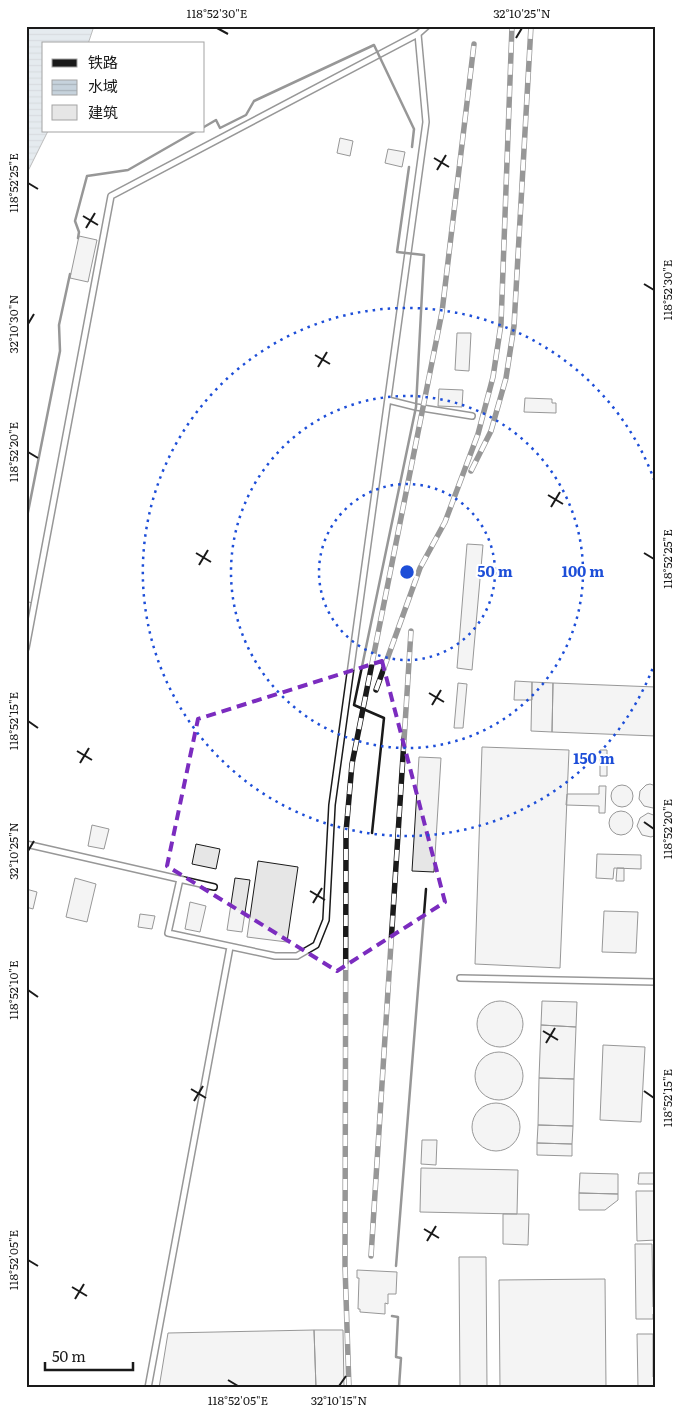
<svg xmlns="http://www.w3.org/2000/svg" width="682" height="1414" font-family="Literata,'Noto Sans SC',serif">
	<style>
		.water { fill: url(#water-rules); stroke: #6a6a6a }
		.building { fill: #e6e6e6; stroke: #1a1a1a }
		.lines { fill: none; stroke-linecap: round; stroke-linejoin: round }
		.service-casing { stroke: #1a1a1a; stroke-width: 8 }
		.service { stroke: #fff; stroke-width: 5 }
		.rail-casing { stroke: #1a1a1a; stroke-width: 5.5 }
		.rail { stroke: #fff; stroke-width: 4; stroke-dasharray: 11; stroke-linecap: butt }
		.wall { stroke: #1a1a1a; stroke-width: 2.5 }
		.marked { fill: none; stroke: #7b2cbf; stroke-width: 4; stroke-dasharray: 10 6; stroke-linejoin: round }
		.ticks { fill: none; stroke: #1a1a1a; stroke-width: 2 }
		.ring { fill: none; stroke: #1d4ed8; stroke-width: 2.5; stroke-dasharray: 2.5 5 }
		.centre { fill: #1d4ed8; stroke: #fff; stroke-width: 2.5 }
		.ring-label { font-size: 15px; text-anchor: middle; font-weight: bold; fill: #1d4ed8; stroke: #fff; stroke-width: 4; stroke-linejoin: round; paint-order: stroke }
		.neatline { fill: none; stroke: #1a1a1a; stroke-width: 2 }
		.ticks-label { font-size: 12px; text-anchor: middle; fill: #1a1a1a }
	</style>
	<defs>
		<pattern id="water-rules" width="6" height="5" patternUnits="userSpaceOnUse" patternTransform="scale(1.25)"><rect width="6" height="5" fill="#c6d2dc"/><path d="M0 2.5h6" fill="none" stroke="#aab4bc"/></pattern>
	</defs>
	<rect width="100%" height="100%" fill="#fff"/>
	<path class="water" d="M26,26H94L88,44H44V131H48L26,175Z"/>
	<path class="building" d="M340,138L353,141L350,156L337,153Z
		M388,149L405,152L402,167L385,163Z
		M79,236L97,240L88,282L70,278Z
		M457,333H471L469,371L455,370Z
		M439,389L463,390L462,407L438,406Z
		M525,398L552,399V403H556V413L524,412Z
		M467,544L483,545L472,670L457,668Z
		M26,601L32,603L26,628Z
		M515,681L532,682V700H514Z
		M532,682L553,683L552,732L531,731Z
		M458,683L467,684L463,728H454Z
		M553,683L656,687V736L552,732Z
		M482,747L569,750L560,968L475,964Z
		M600,750H607V776H600Z
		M419,757L441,758L434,872L412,871Z
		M650,784L656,786V806L653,808L644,806L639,799L640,791L646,785Z
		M611 796a11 11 0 1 1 22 0a11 11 0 1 1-22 0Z
		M599,786H606L605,813H599V806L566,805L567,794H599Z
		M609 823a12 12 0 1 1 24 0a12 12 0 1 1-24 0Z
		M648,813L656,816V835L651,837L642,835L637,826L640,818Z
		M92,825L109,829L104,849L88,846Z
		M196,844L220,849L216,869L192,864Z
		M597,854L641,855V869L614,868L613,879L596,878Z
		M258,861L298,867L287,942L247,937Z
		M617,868H624V881H616Z
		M75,878L96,884L87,922L66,917Z
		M235,878L250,880L242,932L227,930Z
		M26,889L37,892L33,909L26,907Z
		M190,902L206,906L200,932L185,929Z
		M604,911L638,912L636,953L602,952Z
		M140,914L155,916L152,929L138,927Z
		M477 1024a23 23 0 1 1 46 0a23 23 0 1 1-46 0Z
		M542,1001L577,1002L576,1027L541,1025Z
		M541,1025L576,1027L574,1079L539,1078Z
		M603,1045L645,1047L641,1122L600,1120Z
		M475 1076a24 24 0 1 1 48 0a24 24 0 1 1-48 0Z
		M539,1078L574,1079L573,1126L538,1125Z
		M472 1127a24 24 0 1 1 48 0a24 24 0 1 1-48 0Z
		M538,1125L573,1126L572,1144L537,1143Z
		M422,1140H437L436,1165L421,1164Z
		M537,1143L572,1144V1156L537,1155Z
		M421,1168L518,1170L517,1214L420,1212Z
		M580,1173L618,1174V1194L579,1193Z
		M639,1173H656V1184H638Z
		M636,1191H656V1240L637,1241Z
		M579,1193L618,1194V1200L605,1210H579Z
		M503,1214H529L528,1245L503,1244Z
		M635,1244H652L653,1307H655V1314H653V1319H636Z
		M459,1257H486L487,1388H460Z
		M357,1270L397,1272L396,1294H388V1304L385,1303V1314L360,1312V1309H358L359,1278H357Z
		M605,1279L606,1388H500L499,1280Z
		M314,1330L316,1388H159L168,1333Z
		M314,1330H343L344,1388H316Z
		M637,1334H653V1377H656V1388H638Z"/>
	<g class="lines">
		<defs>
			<path id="service" d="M388,400L416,407L472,416
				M26,648L111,196L418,34L427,26
				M26,844L214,887
				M180,879L168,933L275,956H297L316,945L326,920L332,805L426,122L418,34
				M460,978L656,982
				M148,1388L230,947"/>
		</defs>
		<use href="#service" class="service-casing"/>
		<use href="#service" class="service"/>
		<defs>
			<path id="rail" d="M471,471L491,431L506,378L514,326L531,26
				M376,690L420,568L445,522L478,434L493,377L501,324L512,26
				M371,1256L411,631
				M349,1388L345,1266L346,832L352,764L442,312L474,44"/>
		</defs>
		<use href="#rail" class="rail-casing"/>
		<use href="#rail" class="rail"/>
		<path class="wall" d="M204,127L216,120L220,128L246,115L254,101L374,45L414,129L412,147
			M78,238L79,232L75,221L87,176L128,170L196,131
			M26,522L60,351L59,325L70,274
			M372,833L384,718L354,705L416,407L424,255L397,252L409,167
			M396,1266L426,889
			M391,1388L399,1387L401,1358L396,1357L398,1317L392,1316"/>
	</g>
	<path d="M0 0H682V1414H0ZM382,661L445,902L337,971L167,866L198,719Z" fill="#fff" fill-opacity=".55" fill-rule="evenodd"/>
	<path class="marked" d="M382,661L445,902L337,971L167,866L198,719Z"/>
	<path class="ticks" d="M217,28L228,34M516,38L522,28M434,158L449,167M437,170L446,155M28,183L38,189M83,216L98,225M86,228L95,213M644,284L654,290M28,324L34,314M315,355L330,364M318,367L327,352M28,452L38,458M548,495L563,504M551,507L560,492M196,553L211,562M644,553L654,559M199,565L208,550M429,693L444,702M432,705L441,690M28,721L38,728M77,751L92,760M80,763L89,748M644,822L654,829M28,851L34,841M310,891L325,900M313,903L322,888M28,990L38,997M543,1031L558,1040M546,1043L555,1028M191,1089L206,1098M644,1091L654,1098M194,1101L203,1086M424,1229L439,1238M427,1241L436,1226M28,1260L38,1266M72,1287L87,1296M75,1299L84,1284M228,1380L238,1386M339,1386L346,1376"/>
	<g class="ring">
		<circle cx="407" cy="572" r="88"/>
		<circle cx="407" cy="572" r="176"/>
		<path d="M655 662A264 264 0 1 1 655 482"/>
	</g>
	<circle cx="407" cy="572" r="8" class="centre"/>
	<g class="ring-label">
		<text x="495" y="577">50 m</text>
		<text x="583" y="577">100 m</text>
		<text x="594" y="764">150 m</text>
	</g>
	<rect width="682" height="1414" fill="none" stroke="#ffffff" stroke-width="55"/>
	<rect x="42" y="42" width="162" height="90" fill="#ffffff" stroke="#a3a3a3"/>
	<rect x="52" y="59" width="25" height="8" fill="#1a1a1a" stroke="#a3a3a3"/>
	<text x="88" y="68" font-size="15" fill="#1a1a1a">铁路</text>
	<rect x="52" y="80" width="25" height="15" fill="url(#water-rules)" stroke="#a3a3a3"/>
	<text x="88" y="92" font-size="15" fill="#1a1a1a">水域</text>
	<rect x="52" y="105" width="25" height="15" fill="#e6e6e6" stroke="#a3a3a3"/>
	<text x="88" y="118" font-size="15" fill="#1a1a1a">建筑</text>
	<path d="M45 1362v8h88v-8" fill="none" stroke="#1a1a1a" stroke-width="2.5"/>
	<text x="52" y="1362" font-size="15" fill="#1a1a1a" stroke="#ffffff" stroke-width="4" paint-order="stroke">50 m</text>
	<rect x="28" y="28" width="626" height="1358" class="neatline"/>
	<g class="ticks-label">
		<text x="217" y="18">118°52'30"E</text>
		<text x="522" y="18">32°10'25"N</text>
		<text transform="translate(14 183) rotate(-90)" y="4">118°52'25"E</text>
		<text transform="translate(668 290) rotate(-90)" y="4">118°52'30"E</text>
		<text transform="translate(14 324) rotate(-90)" y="4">32°10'30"N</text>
		<text transform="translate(14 452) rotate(-90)" y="4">118°52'20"E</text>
		<text transform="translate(668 559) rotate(-90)" y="4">118°52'25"E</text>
		<text transform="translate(14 721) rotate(-90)" y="4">118°52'15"E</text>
		<text transform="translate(668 829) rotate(-90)" y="4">118°52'20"E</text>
		<text transform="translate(14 851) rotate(-90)" y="4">32°10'25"N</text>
		<text transform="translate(14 990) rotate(-90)" y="4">118°52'10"E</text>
		<text transform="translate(668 1098) rotate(-90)" y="4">118°52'15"E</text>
		<text transform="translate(14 1260) rotate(-90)" y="4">118°52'05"E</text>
		<text x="238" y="1405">118°52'05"E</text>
		<text x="339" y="1405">32°10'15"N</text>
	</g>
</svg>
